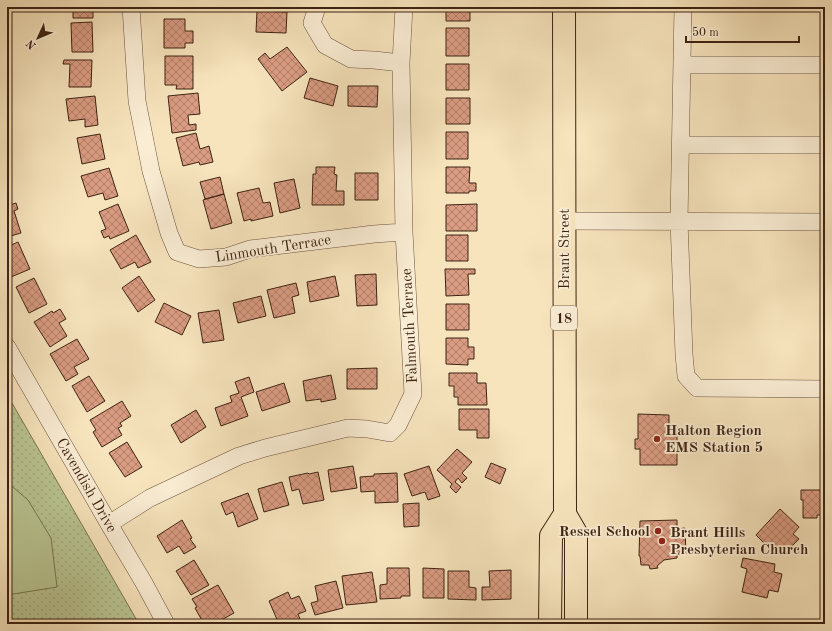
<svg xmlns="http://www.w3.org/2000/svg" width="832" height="631" font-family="'Old Standard TT',serif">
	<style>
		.grass { fill: url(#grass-dots); stroke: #7c7453 }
		.pitch { fill: #b9c593; stroke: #7c7453 }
		.building { fill: url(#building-cross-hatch); stroke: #3e2313 }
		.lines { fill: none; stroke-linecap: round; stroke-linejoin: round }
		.minor-casing { stroke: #6c533e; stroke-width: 18 }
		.major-casing { stroke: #3e2313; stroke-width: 24 }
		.minor { stroke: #faedd4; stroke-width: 17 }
		.major { stroke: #f7e4bd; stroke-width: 22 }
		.poi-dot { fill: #8f2418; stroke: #faedd4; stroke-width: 1.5 }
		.labels { text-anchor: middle; stroke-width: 3.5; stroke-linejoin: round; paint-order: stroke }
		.shield { fill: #faedd4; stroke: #76604d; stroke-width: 1 }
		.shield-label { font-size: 14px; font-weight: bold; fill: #3e2313 }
		.street-label { font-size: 15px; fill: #3e2313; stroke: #faedd4 }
		.poi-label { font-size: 15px; font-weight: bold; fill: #3e2313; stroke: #faedd4; text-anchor: start }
	</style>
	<defs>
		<pattern id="grass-dots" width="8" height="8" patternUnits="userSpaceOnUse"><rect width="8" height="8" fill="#b9c593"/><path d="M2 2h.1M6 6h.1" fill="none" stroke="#a0a97e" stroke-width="1.8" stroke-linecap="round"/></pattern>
		<pattern id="building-cross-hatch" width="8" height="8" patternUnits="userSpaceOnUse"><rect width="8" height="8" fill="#da9c82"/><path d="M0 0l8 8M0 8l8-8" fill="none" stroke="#b27f69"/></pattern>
	</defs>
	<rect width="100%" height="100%" fill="#f7e4bd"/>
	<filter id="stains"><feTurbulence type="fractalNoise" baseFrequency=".005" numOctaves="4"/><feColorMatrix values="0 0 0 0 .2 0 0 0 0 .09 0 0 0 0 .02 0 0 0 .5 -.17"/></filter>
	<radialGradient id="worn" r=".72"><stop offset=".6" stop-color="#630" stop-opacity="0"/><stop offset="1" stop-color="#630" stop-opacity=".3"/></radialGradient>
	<path class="grass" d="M12,403L139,624H7V404Z"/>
	<path class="pitch" d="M7,482L28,500L51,538L57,587L7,595Z"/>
	<path class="building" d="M73,7H93V18H73Z
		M165,7H187V9H165Z
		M446,7H470V21H446Z
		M257,11L287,12L286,33L256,32Z
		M164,19H185V31H193V43H185V48H164Z
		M92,22L93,52H72L71,23Z
		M446,28H469V56H446Z
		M287,47L307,72L282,91L258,59L265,53L270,59Z
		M165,56H193V89H176L177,85H165Z
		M64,60H92L91,87H69L70,64H63Z
		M446,64H469V90H446Z
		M310,78L338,86L333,106L304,98Z
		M348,86H378L377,107L348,106Z
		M198,93L200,114L188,115L189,125L196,124V130L172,133L168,96Z
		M95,96L98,125L85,127V119L69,121L66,99Z
		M446,98H470V124H446Z
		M446,132H468V159H446Z
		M196,133L200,149L209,146L213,162L200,165L199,162L183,166L176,138Z
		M100,134L105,159L82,164L77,138Z
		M316,167H335L334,174L337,175L336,191H344V205H312L313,174H316Z
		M446,167H470L469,183H476V191H469V193H446Z
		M109,168L118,196L105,200L103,193L88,197L81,176Z
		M355,173H378V200H355Z
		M220,177L224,194L205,199L200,182Z
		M294,179L300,208L280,213L274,183Z
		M259,188L263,203L270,202L273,216L251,221V219L244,221L237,193Z
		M224,194L232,223L211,229L203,200Z
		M16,203L18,209L14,211L21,233L7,237V206Z
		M118,204L129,231L110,239L109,236L104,238L101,231L106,229L99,212Z
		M477,204V231H446V205Z
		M136,235L151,262L138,268L135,262L121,269L110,250Z
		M446,235H468V261H446Z
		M18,242L30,269L11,277L7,268V247Z
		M445,269H475V274H468L469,295L446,296Z
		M376,274L377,305L357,306L355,275Z
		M139,276L155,300L138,312L122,288Z
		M335,276L339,296L310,302L307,282Z
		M34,278L47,304L29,313L16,287Z
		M296,283L299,295L292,297L295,313L274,318L267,290Z
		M261,296L266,316L238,323L233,303Z
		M164,303L191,316L182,335L155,322Z
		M446,304H469V330H446Z
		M60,309L66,319L59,323L67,336L50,347L34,322L52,311L53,313Z
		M219,310L224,340L203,343L198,313Z
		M446,338H468V347H474V359H468V365L446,364Z
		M77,339L89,359L74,367L78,374L66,381L50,354Z
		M377,368V389H347V369Z
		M449,373H477V383H486L487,405H458V397H454V386H449Z
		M331,375L336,399L321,402V399L306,401L303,381Z
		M89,376L105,401L87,412L72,386Z
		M249,377L254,392L241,397L248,416L221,426L215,408L232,402L230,396L239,393L235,382Z
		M284,383L290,402L262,411L256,392Z
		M122,401L131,416L120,423L122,426L118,428L122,435L102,447L93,432L96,430L90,420Z
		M459,409H489V438H477V430H459Z
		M196,410L206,427L181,443L171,425Z
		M638,414L669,415V426L677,427V465H640V449H635V439H638Z
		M127,442L142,467L125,477L109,453Z
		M457,449L472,462L462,473L467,478L462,483L458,478L455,482L461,487L456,493L450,487L452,484L437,470Z
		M491,463L506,469L500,484L485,477Z
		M353,466L357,488L331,492L328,470Z
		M429,466L440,496L428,500L425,492L412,496L404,474Z
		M318,472L324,500L303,504L299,489L292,491L289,477L308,473L309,474Z
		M397,473L398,502L375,503V491L361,492L360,477L374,476V474Z
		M282,482L289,505L264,512L258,489Z
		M801,490H825V515H817V518H803V500H801Z
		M248,493L258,519L238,527L233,512L226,515L221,503Z
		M419,503V526L404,527L403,504Z
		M780,509L799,527L793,534L799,539L786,552L780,547L774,553L756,535Z
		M182,520L192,538L190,539L196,547L184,554L179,546L167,553L157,536Z
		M677,520V529L685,528L686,554H677V558L664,560L657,566L658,568L650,569L649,565H641L640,556H639L640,521Z
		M743,558L775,564L774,572L782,574L778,592L769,590L767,598L742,592L747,569L741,567Z
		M194,560L209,585L191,595L176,571Z
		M387,568H409L410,596H401V598L380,599V585L387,584Z
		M423,568L444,569V598H423Z
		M511,570V599L482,600V587H490L489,571Z
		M448,571H469V587L476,588V600L448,599Z
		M372,572L377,602L346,605L342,576Z
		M336,581L343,608L315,615L311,603L318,601L315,586Z
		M218,585L234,613L214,624H204L195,608L197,607L192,599Z
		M288,592L291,599L299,596L306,611L298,614L300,619L289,624H279L269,601Z"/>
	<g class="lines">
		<defs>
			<path id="minor" d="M131,7L137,101L151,171L169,233L177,252L199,259L226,257L250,249L374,234L404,232
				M317,7L312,23L325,45L351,59L374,60L401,63
				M683,7L679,221L684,354L686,376L697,388L825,389
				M682,65H825
				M681,145H825
				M564,221L825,222
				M7,347L109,524L144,583L166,624
				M109,524L150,498L239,456L265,448L348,428L367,429L390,433L398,425L413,394L404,232L401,63L404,7"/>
			<path id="major" d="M564,7L565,514L576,533V624
				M550,624L551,536L565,514"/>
		</defs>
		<use href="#minor" class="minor-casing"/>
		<use href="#major" class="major-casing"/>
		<use href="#minor" class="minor"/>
		<use href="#major" class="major"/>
	</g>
	<g class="poi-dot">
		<circle cx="657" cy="439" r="4"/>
		<circle cx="658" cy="531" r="4"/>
		<circle cx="662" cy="541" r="4"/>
	</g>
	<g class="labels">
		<rect class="shield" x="551" y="306" width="26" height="24" rx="3"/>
		<g class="shield-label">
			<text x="564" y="323">18</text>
		</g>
		<g class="street-label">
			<text transform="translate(273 248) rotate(-9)" y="5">Linmouth Terrace</text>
			<text transform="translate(564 249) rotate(-90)" y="5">Brant Street</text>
			<text transform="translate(409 326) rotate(-93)" y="5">Falmouth Terrace</text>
			<text transform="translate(87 485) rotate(60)" y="5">Cavendish Drive</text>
		</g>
		<g class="poi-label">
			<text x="665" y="435">Halton Region<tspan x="665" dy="17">EMS Station 5</tspan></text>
			<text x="650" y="536" text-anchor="end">Ressel School</text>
			<text x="670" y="537">Brant Hills<tspan x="670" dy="17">Presbyterian Church</tspan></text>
		</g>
	</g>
	<rect width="832" height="631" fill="none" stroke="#f7e4bd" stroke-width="24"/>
	<rect x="8" y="8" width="816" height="615" fill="none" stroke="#3e2313" stroke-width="2"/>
	<rect x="12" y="12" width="808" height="607" fill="none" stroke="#3e2313"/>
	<g transform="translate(38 38) rotate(226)" stroke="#faedd4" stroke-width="3" paint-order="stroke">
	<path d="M0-3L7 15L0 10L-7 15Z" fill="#3e2313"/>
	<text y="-6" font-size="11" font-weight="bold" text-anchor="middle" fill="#3e2313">N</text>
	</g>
	<path d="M686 36v6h113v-6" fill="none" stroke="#3e2313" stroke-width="2"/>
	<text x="692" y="36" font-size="12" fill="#3e2313" stroke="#faedd4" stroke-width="3" paint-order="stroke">50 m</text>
	<rect width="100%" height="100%" filter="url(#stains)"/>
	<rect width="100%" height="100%" fill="url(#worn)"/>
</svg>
